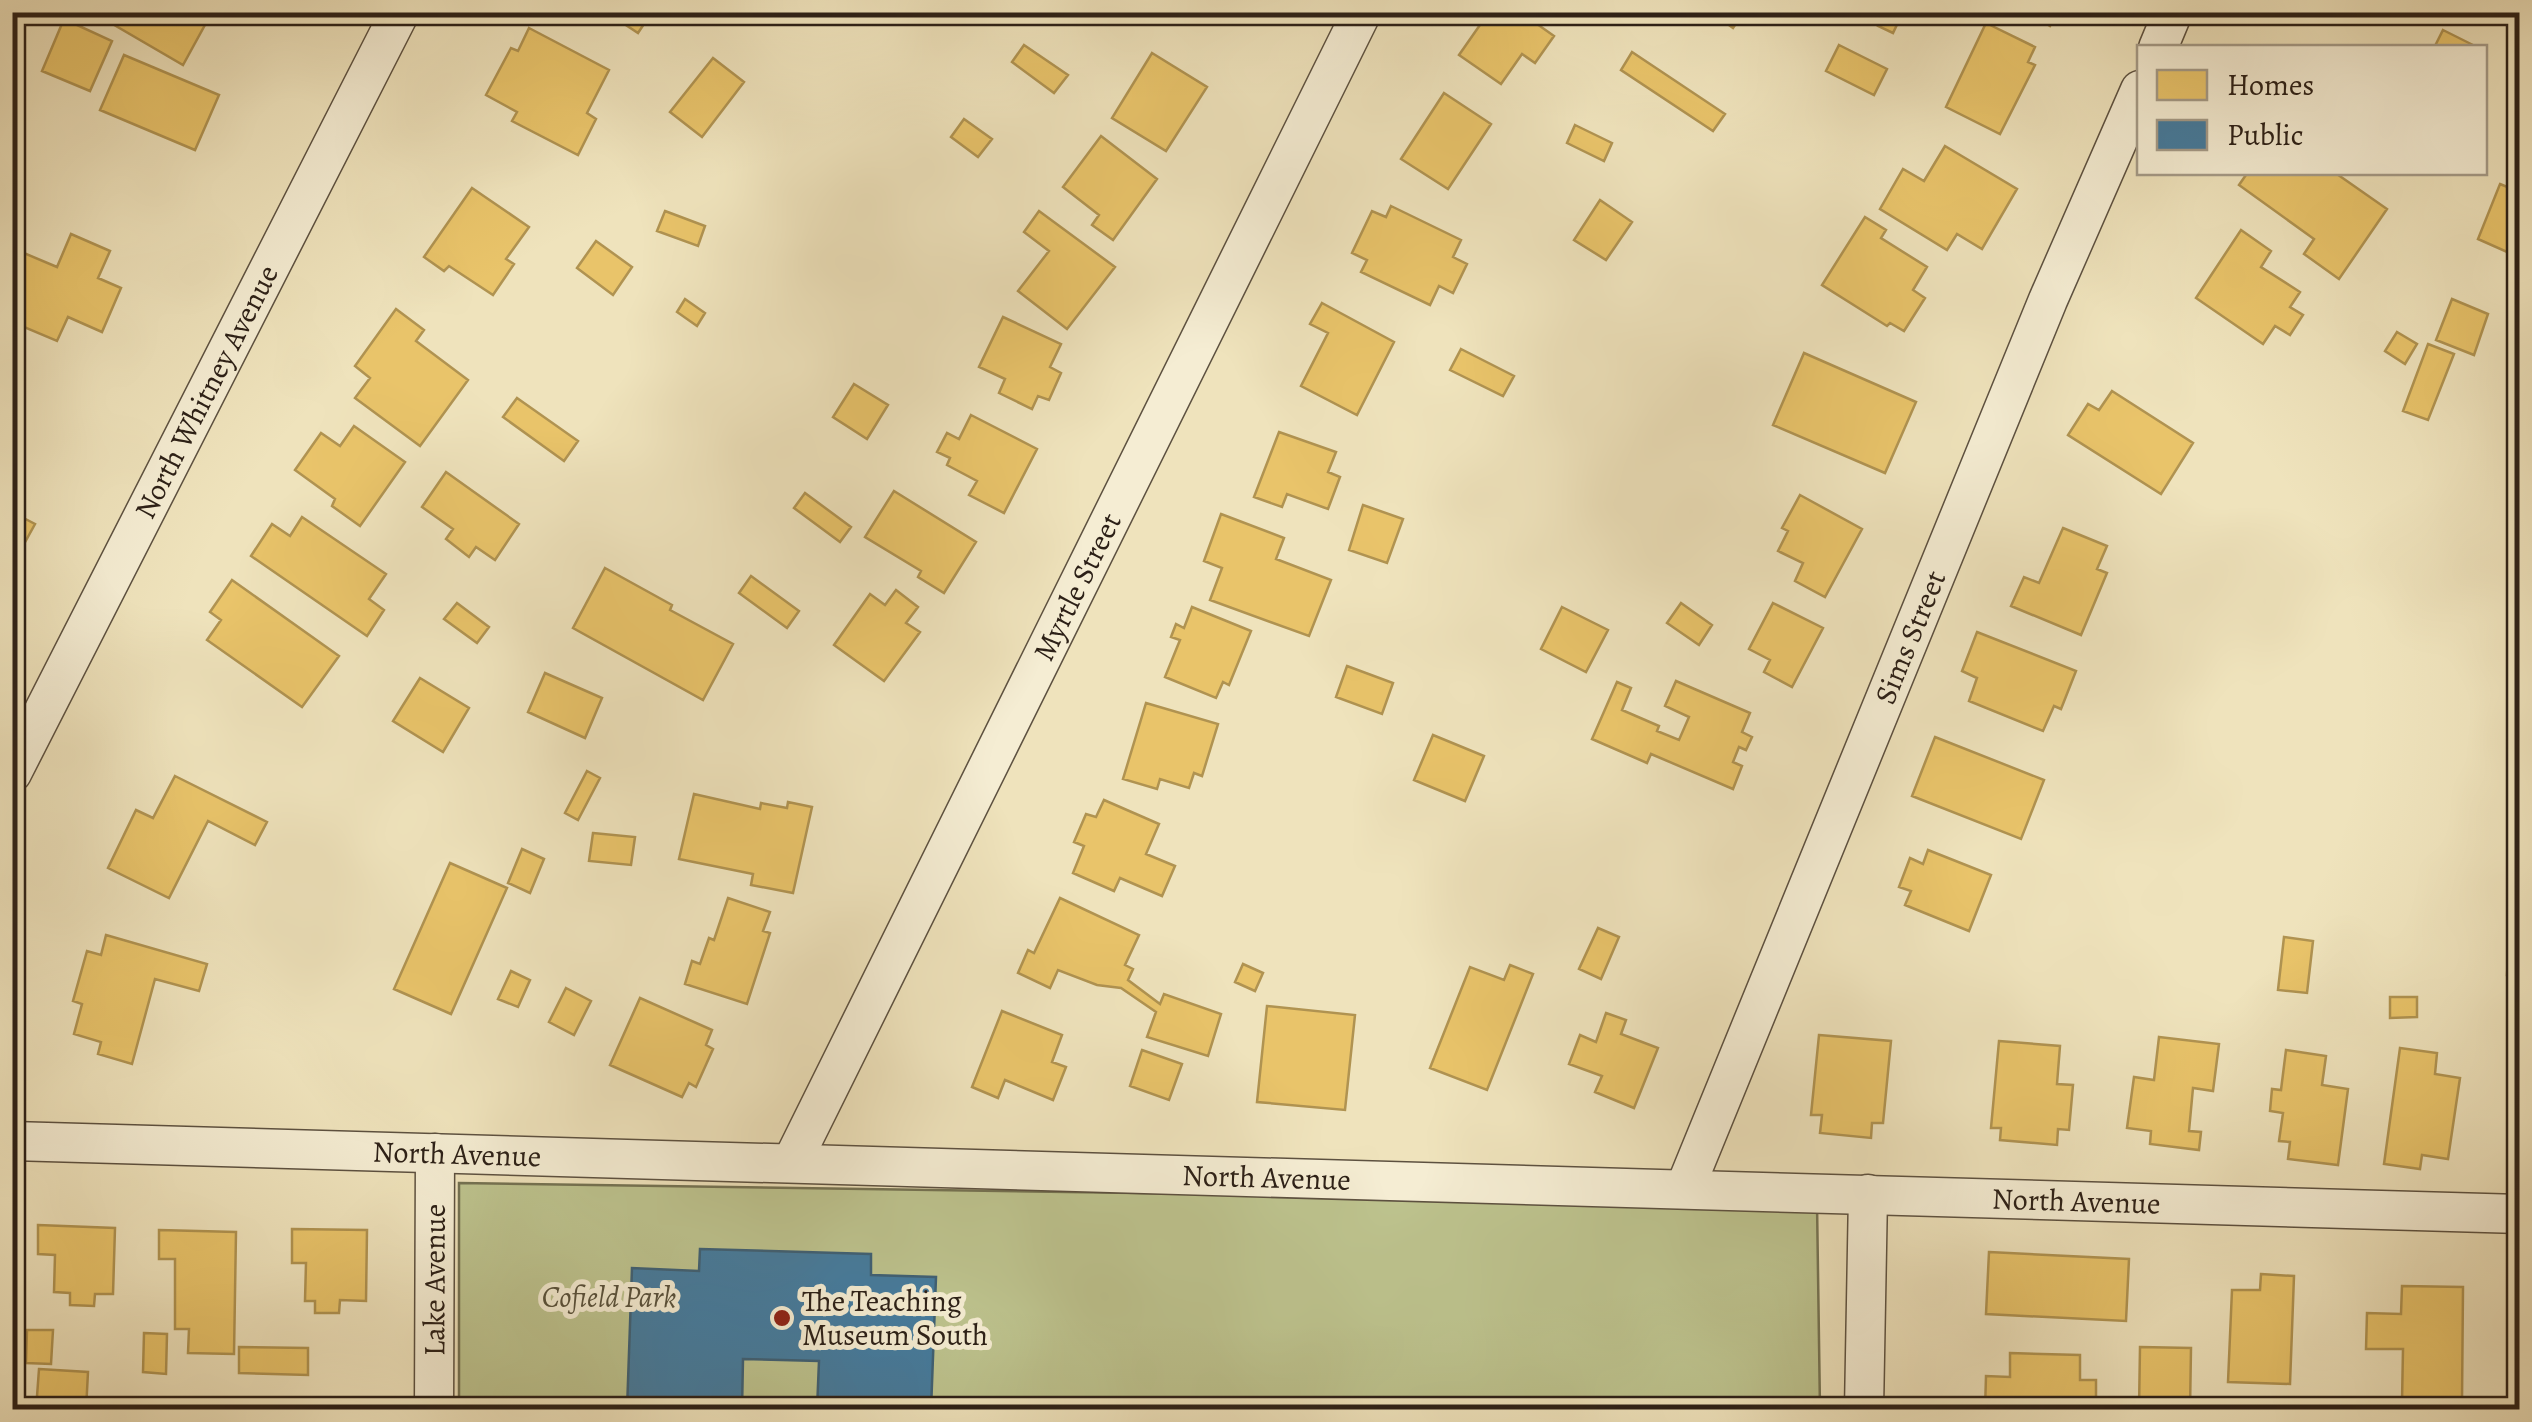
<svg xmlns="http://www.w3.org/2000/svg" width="2532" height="1422" font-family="Alegreya,serif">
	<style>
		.green { fill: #bdc38e; stroke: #747252; stroke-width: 2.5 }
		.homes { fill: #e9c46a; stroke: #b09351; stroke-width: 2.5 }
		.public { fill: #457b9d; stroke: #3e6075; stroke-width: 2.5 }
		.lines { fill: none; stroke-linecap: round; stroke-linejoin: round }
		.street-casing { stroke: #5d5140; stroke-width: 41 }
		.street { stroke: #f5edd3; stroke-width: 38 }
		.poi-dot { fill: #8f2418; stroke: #f5edd3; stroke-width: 4 }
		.labels { text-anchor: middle; stroke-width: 10; stroke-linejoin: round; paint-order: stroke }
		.street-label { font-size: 30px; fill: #2c2017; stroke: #f5edd3 }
		.park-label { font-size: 30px; font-style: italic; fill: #58513b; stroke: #f5edd3 }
		.poi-label { font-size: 30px; fill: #2c2017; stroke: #f5edd3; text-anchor: start }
	</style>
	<rect width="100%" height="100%" fill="#efe3bc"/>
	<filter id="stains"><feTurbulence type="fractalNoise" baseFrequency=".002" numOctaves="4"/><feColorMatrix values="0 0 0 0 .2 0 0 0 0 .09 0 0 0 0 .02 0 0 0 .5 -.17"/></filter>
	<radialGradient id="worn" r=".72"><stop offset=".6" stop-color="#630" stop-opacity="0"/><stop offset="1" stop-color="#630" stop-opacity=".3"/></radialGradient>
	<path class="green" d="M459,1183L1817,1203L1820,1409H459Z"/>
	<path class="homes" d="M92,12H185L206,23L183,65Z
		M606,12H652L638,33Z
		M1489,12H1520L1554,36L1535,63L1522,54L1501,84L1459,55Z
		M1711,12H1744L1733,28Z
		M1885,12H1903L1893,33L1878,26Z
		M2028,12H2058L2050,26Z
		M64,19L112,41L90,91L42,71Z
		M1986,23L2035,47L2028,62L2035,65L2000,134L1946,107Z
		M529,28L609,70L587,113L596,119L578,155L512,121L517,112L486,95L511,48L518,51Z
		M2443,30L2479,48H2434Z
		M1024,45L1068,75L1054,93L1012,62Z
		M1839,45L1887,69L1874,95L1826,71Z
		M1632,52L1725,114L1713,131L1621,70Z
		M1152,53L1207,87L1166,151L1112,118Z
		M124,55L219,95L195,150L100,110Z
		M713,58L744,82L702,137L670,112Z
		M1444,93L1491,124L1448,189L1401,159Z
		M964,119L992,139L978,157L951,137Z
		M1575,125L1612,143L1604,161L1567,143Z
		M1101,136L1157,179L1113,240L1092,225L1099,215L1063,187Z
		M1945,146L2017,189L1982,249L1957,234L1947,250L1880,209L1903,169L1924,181Z
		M2248,172H2334L2387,209L2339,279L2304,254L2314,239L2239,185Z
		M2500,184L2520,192V248L2516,256L2478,239Z
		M472,188L529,227L506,259L514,264L493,295L449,266L444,271L424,257Z
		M1600,200L1632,222L1606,260L1574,240Z
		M1391,206L1461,240L1453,257L1467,264L1453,293L1439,286L1430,305L1361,272L1367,260L1352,253L1372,211L1386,217Z
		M665,211L705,226L698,246L657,231Z
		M1039,211L1115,267L1067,329L1018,291L1049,251L1024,232Z
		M1865,217L1886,230L1881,238L1927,267L1913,290L1925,298L1904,331L1890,323L1887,326L1822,285Z
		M2241,230L2271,251L2261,267L2300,292L2290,307L2303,315L2290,335L2275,326L2263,344L2196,298Z
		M71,234L110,251L98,278L121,288L102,332L68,317L57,341L12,322V248L57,267Z
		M596,241L632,267L613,295L577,268Z
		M685,299L705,313L697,326L677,312Z
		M2452,299L2488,314L2474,355L2436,340Z
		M1322,303L1394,342L1357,415L1301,386L1328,333L1310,324Z
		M396,309L424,330L416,341L468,380L420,446L355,398L370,378L355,366Z
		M1003,317L1061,344L1050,367L1061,373L1049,400L1038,396L1032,409L999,393L1005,379L979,367Z
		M2397,332L2417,344L2405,364L2385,351Z
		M2428,344L2454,354L2428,420L2403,411Z
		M1461,349L1514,376L1503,396L1450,370Z
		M1804,353L1916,402L1885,473L1773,425Z
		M854,384L888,405L867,439L833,417Z
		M2112,391L2193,443L2161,494L2068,435L2088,404L2099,410Z
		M517,398L578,441L564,461L503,417Z
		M971,415L1037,449L1004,513L969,495L977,481L947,465L950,458L937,452L947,433L959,439Z
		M354,426L405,462L360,526L332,506L335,499L295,470L321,433L340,446Z
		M1279,432L1336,452L1328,472L1340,477L1328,509L1287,494L1282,507L1254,497Z
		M446,472L519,524L495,560L476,547L469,557L446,539L453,529L422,507Z
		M894,491L976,542L944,593L918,577L921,571L865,537Z
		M805,493L851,527L840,542L794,508Z
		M1800,495L1862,529L1825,597L1795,581L1803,563L1778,551L1788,531L1782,528Z
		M1363,505L1403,519L1387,563L1349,550Z
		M12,512L35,524L12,566Z
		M1221,514L1284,538L1276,559L1331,580L1309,636L1210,600L1222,568L1204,561Z
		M302,517L386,574L369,599L384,610L367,636L251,556L272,524L290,536Z
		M2063,528L2107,546L2097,569L2107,573L2081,635L2011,606L2024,577L2039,583Z
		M605,568L672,605L670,610L733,644L703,700L573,628Z
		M751,576L799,611L787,628L739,593Z
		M232,580L339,656L302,707L207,640L221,620L210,612Z
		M896,590L918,607L906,623L920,632L884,681L834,645L870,594L885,605Z
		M457,603L489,627L477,643L444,619Z
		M1681,603L1712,625L1699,645L1667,623Z
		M1773,603L1823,628L1792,687L1764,672L1770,660L1749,649Z
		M1192,607L1251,631L1229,685L1223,682L1216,698L1165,677L1180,640L1171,637L1176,624L1184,628Z
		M1562,607L1608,630L1586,672L1541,649Z
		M1977,632L2076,671L2061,709L2054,706L2043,731L1969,701L1977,678L1962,671Z
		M1347,666L1393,683L1382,714L1336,697Z
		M545,673L602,698L585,738L528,712Z
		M420,678L469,708L443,752L393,721Z
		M1676,681L1750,713L1742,732L1752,737L1746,750L1739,747L1733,762L1742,766L1733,789L1651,754L1647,763L1592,739L1617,682L1631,688L1622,710L1659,726L1657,731L1679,740L1689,717L1665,706Z
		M1146,703L1218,724L1202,776L1194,773L1189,788L1160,779L1157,789L1123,779Z
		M1433,735L1484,756L1465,801L1414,780Z
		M1935,737L2044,780L2021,839L1912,796Z
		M587,771L600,778L578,820L565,813Z
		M175,776L267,822L255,845L208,821L169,898L108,868L136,810L153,818Z
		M694,794L760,809L761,803L787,808L788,802L812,807L793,893L751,885L753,874L679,859Z
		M1104,800L1159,824L1146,854L1175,866L1162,896L1120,878L1114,891L1073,873L1084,846L1074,842L1086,814L1096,817Z
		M593,833L635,837L631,865L589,861Z
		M522,849L544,859L530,893L508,883Z
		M1928,850L1991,875L1969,931L1905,905L1911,891L1899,887L1910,858L1923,864Z
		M450,863L507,888L451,1014L394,989Z
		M728,898L770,912L763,931L770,933L747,1004L685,984L692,961L700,964L709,938L714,940Z
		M1060,898L1139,935L1125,965L1133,969L1128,980L1160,1004L1164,994L1221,1014L1208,1056L1147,1037L1156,1012L1121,988L1097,985L1058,970L1050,988L1018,973L1028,950L1034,953Z
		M2510,917L2520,918V975H2507Z
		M1598,928L1619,937L1601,979L1579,969Z
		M106,935L207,964L199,991L155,979L132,1064L98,1054L101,1042L74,1034L82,1004L73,1001L87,951L101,955Z
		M2284,937L2313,941L2307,993L2278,990Z
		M1243,964L1263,973L1255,991L1235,982Z
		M1510,965L1533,974L1487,1090L1430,1068L1470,967L1504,980Z
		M511,971L530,980L518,1007L498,999Z
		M566,988L591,1001L574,1035L549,1022Z
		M2390,997H2417V1017L2390,1018Z
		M640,998L712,1030L706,1045L713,1049L696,1087L689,1083L682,1097L610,1065Z
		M1267,1006L1355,1015L1345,1110L1257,1102Z
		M1002,1011L1062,1035L1052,1062L1066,1067L1053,1100L1005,1080L998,1098L972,1087Z
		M1606,1013L1626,1020L1621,1034L1658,1048L1634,1108L1595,1092L1602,1076L1569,1064L1580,1035L1596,1042Z
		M1819,1035L1891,1041L1883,1123H1872L1871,1138L1820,1133L1822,1115H1811Z
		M2159,1037L2219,1044L2213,1091L2193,1088L2189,1131L2201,1132L2199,1150L2150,1144L2151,1131L2127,1128L2134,1077L2154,1080Z
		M1999,1041L2060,1046L2057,1084L2073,1085L2069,1130L2058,1129L2057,1145L2000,1140L2001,1128H1991Z
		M2400,1048L2437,1053L2435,1074L2460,1078L2448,1159L2422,1155L2420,1169L2384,1164Z
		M1142,1050L1182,1064L1169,1100L1130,1086Z
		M2286,1050L2326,1056L2322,1085L2348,1089L2338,1165L2288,1159L2290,1142L2279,1141L2283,1113L2270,1111L2272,1089L2281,1090Z
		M38,1225L115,1228L113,1294H95L94,1306L70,1305V1293L54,1292L55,1255L38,1254Z
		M292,1229L367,1230L366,1301L340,1300L339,1313H315V1301H305L306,1263H292Z
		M159,1230L236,1232L234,1354L188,1353L189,1329H175V1259H159Z
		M1989,1252L2129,1259L2126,1321L1986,1314Z
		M2261,1274L2294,1276L2290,1384L2228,1382L2232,1290H2260Z
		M2402,1286L2463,1287L2462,1402H2402L2403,1349H2366L2367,1313L2401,1314Z
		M27,1330H53L51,1364L26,1363Z
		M144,1333L167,1334L166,1374L143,1372Z
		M239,1347L308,1348V1375L239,1373Z
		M2140,1347L2191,1348L2190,1410H2139Z
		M2010,1353L2080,1355V1380H2096V1410H1985L1986,1376L2010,1377Z
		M39,1369L88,1372L86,1410H36Z"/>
	<path class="public" d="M700,1249L871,1254V1275L936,1277L931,1410H817L819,1361L743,1359L742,1410H627L632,1268L699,1271Z"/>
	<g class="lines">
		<defs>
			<g id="street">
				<path d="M2158,48L2173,12"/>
				<path id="s1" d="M12,773L400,12"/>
				<path id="s2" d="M12,1141L2520,1214"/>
				<path id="s3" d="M792,1162L1362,12"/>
				<path id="s4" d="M1685,1188L2048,300L2140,90"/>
				<path id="s5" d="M434,1410L435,1153"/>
				<path d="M1864,1410L1868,1194"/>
			</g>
		</defs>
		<use href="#street" class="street-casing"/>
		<use href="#street" class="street"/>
	</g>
	<circle class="poi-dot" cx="782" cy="1318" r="10"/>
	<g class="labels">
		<g class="street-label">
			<text dy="10" stroke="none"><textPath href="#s1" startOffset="428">North Whitney Avenue</textPath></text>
			<text dy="10" stroke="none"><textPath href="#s3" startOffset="642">Myrtle Street</textPath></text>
			<text dy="10" stroke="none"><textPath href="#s4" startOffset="595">Sims Street</textPath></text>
			<text dy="10" stroke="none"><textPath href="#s2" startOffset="445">North Avenue</textPath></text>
			<text dy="10" stroke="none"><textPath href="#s2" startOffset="1255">North Avenue</textPath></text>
			<text dy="10" stroke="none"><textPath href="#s2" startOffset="2065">North Avenue</textPath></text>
			<text dy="10" stroke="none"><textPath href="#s5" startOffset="130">Lake Avenue</textPath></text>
		</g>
		<g class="park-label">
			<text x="609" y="1307">Cofield Park</text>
		</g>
		<g class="poi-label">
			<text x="802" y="1311">The Teaching<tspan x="802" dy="34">Museum South</tspan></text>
		</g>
	</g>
	<rect width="2532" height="1422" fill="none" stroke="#efe3bc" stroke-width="50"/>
	<rect x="15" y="15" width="2502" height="1392" fill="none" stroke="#2c2017" stroke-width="5"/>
	<rect x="25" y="25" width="2482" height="1372" fill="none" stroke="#2c2017" stroke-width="2.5"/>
	<rect x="2137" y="45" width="350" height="130" fill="#f5edd3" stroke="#a59b88" stroke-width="2.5"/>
	<rect x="2157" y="70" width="50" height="30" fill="#e9c46a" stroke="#a59b88" stroke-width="2.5"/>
	<text x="2227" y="95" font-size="30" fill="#2c2017">Homes</text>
	<rect x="2157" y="120" width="50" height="30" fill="#457b9d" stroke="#a59b88" stroke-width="2.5"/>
	<text x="2227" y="145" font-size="30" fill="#2c2017">Public</text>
	<rect width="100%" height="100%" filter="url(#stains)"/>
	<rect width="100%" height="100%" fill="url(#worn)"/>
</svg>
